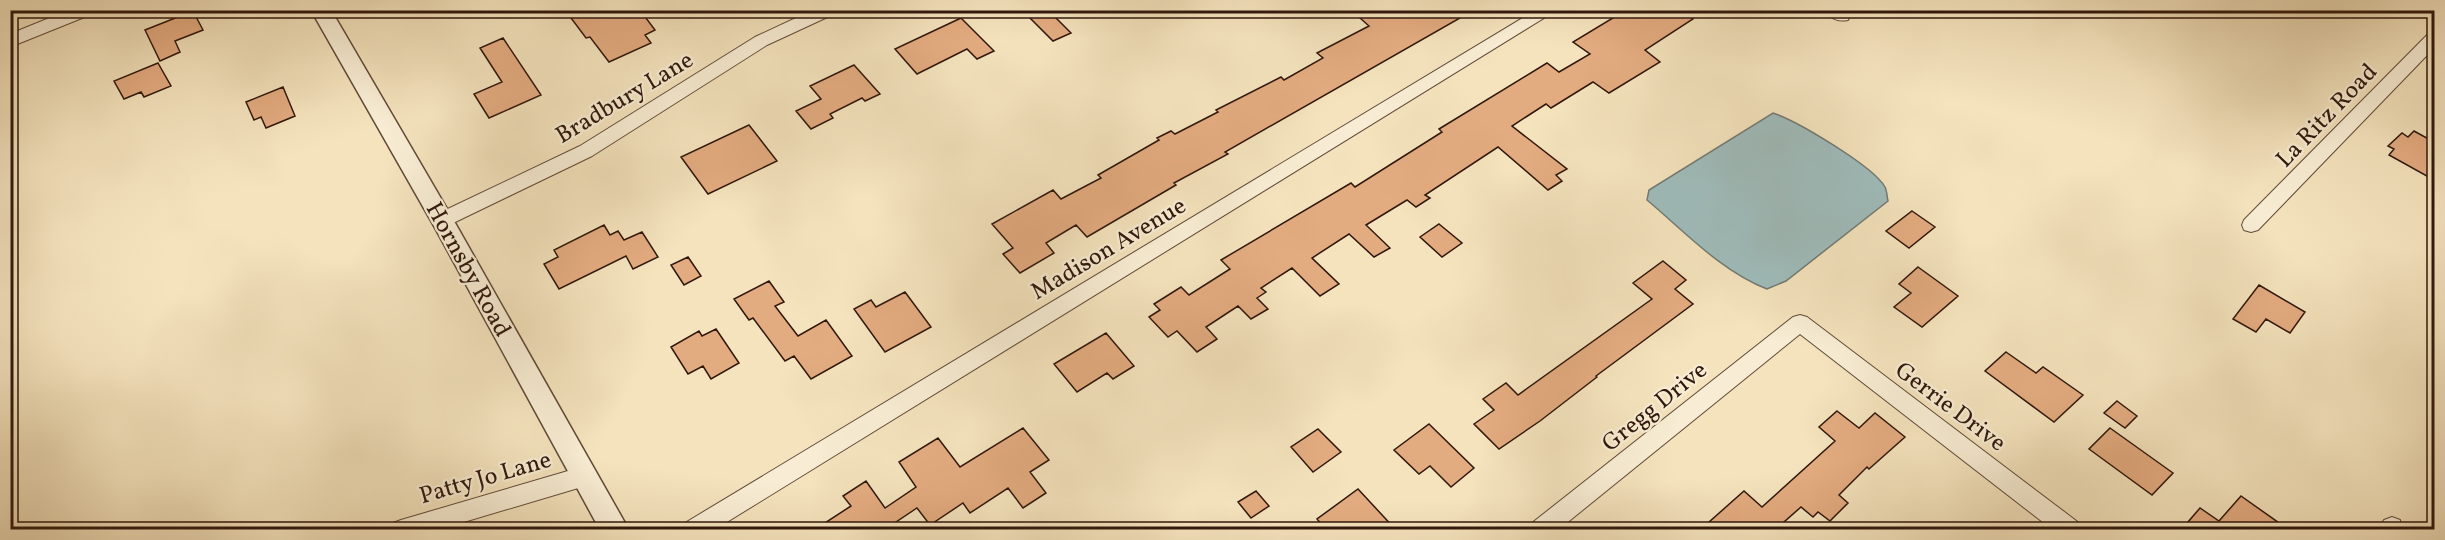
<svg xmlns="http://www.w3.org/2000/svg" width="2445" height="540" font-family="Vollkorn,serif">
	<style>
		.water { fill: #9fbcbb; stroke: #737a75; stroke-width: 1.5 }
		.building { fill: #e3ab80; stroke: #30170c; stroke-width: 1.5 }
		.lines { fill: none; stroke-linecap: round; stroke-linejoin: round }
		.minor-casing { stroke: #614a38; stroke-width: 2 }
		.tertiary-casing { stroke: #614a38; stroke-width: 3 }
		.minor { fill: #f8edd4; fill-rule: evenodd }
		.tertiary { fill: #f8edd4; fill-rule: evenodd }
		.labels { text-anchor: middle; stroke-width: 4.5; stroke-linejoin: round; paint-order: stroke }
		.street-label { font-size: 24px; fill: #30170c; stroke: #f8edd4 }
	</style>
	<rect width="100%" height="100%" fill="#f4e3bd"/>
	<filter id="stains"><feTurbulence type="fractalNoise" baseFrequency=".00333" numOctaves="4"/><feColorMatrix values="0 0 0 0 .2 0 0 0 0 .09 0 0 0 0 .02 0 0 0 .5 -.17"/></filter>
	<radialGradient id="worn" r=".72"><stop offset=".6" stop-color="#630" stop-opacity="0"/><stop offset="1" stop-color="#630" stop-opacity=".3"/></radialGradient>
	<path class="water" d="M1773,113C1797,121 1873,166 1885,187C1887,191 1887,197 1888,201L1786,281L1767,289C1722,272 1684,231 1647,200L1649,190Z"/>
	<path class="building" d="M565,10H640L655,30L645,35L651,43L609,62L590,37L586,38Z
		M1022,10H1048L1071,33L1053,41Z
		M1351,10H1474L1225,152L1228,154L1174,183L1176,185L1087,237L1076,225L1046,243L1054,253L1020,273L1003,254L1013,248L992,224L1053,190L1061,199L1101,178L1098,175L1159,140L1157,138L1171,131L1175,134L1218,112L1216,110L1281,77L1284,80L1323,58L1317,53L1369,26Z
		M1626,10H1682L1693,19L1645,50L1660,62L1609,93L1593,82L1551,108L1546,104L1512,126L1567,169L1556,175L1562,181L1548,190L1498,147L1425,195L1430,198L1416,207L1407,200L1366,225L1390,248L1374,257L1349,234L1312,258L1339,284L1320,296L1292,268L1261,288L1266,292L1257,298L1268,309L1251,319L1238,306L1206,327L1217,339L1197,352L1177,331L1168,337L1149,317L1160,310L1154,304L1181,287L1189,295L1230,269L1221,260L1351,183L1355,187L1442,132L1439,129L1547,63L1559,72L1590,54L1573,42Z
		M193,11L203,30L175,41L180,52L160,61L145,30Z
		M961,18L994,51L977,59L967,49L917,74L895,49Z
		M503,38L541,95L489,118L474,94L502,82L480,48Z
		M158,63L171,86L144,97L141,92L124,99L114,81Z
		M854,65L880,94L865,101L862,98L830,114L833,118L811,129L796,111L821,99L810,86Z
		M283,87L295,116L266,128L261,117L254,120L246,102Z
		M749,125L777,161L708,194L681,157Z
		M2414,131L2434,142V180L2389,155L2394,149L2388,146L2402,133L2408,137Z
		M1912,211L1935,227L1909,248L1886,231Z
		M1439,224L1462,243L1442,257L1420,237Z
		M604,225L610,235L618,231L624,240L642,232L658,257L633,269L626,256L559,289L544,264L558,257L554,250Z
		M688,257L701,276L684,285L671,265Z
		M1663,261L1686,280L1675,289L1693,304L1596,376L1597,377L1540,421L1499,449L1474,424L1494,410L1483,399L1506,383L1518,395L1652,299L1633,283Z
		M1918,267L1958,296L1922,327L1894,307L1911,293L1899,284Z
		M769,281L784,302L775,306L798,336L826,320L852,356L811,379L794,356L785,361L753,318L749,320L734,299Z
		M2259,285L2305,312L2290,333L2266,319L2256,332L2233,319Z
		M905,292L931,327L885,352L854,309L871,300L876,307Z
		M716,329L739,363L711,379L703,366L688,374L671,347L699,331L702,336Z
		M1106,333L1134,366L1113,379L1107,373L1077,392L1054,364Z
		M2006,352L2036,373L2043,367L2083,395L2054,422L1985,371Z
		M2117,401L2137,416L2125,428L2104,413Z
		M1837,411L1859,428L1875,413L1905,437L1869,469L1867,467L1839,495L1848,503L1830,521L1818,512L1813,517L1801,507L1775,530H1700L1744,491L1762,507L1835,441L1819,427Z
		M1429,424L1474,468L1451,487L1430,466L1419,474L1394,450Z
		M1023,428L1049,460L1030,472L1046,493L1023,508L1008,488L970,513L963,503L930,525L917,508L884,530H814L851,506L843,496L866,481L885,508L916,487L899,462L938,438L960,467Z
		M2110,428L2173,473L2152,495L2089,449Z
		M1318,429L1341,452L1313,472L1291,447Z
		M1358,489L1396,530H1326L1317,519Z
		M1256,491L1269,506L1251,518L1238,502Z
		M2241,496L2289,530H2198L2188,522L2200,508L2219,521Z"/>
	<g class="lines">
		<defs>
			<path id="minor" d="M69,10H94L92,14L10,47V34Z
				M813,10H836L834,14L767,45L592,156L449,225L442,227L435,225L433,220L435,215L580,146L755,37Z
				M1536,10H1557L714,530H682L685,523Z
				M1825,10H1846L1850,16L1848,20C1839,22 1830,19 1825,10Z
				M2434,32V48L2258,230L2251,232L2244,230L2242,225L2244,220L2428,34Z
				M1800,315L1807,317L2079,523L2082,530H2053L1800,334L1558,530H1529L1532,523L1793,317Z
				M585,466L593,469L596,476L593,483L585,486L437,530H390L393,523L401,520Z
				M2392,517L2400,520L2402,530H2378L2384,520Z"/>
			<path id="tertiary" d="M311,10H331L450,214L629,530H600L434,226Z"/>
		</defs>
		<use href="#minor" class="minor-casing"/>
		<use href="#tertiary" class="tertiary-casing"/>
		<use href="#minor" class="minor"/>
		<use href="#tertiary" class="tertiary"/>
	</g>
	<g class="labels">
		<g class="street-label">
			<text transform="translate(624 97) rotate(-31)" y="8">Bradbury Lane</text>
			<text transform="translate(2326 115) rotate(-46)" y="8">La Ritz Road</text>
			<text transform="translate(1108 248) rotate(-31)" y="8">Madison Avenue</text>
			<text transform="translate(469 269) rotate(61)" y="8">Hornsby Road</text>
			<text transform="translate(1654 406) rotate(-39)" y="8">Gregg Drive</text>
			<text transform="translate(1951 406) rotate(37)" y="8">Gerrie Drive</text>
			<text transform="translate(485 477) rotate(-16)" y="8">Patty Jo Lane</text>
		</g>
	</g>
	<rect width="2445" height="540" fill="none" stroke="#f4e3bd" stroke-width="36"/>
	<rect x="12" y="12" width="2421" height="516" fill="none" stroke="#30170c" stroke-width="3"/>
	<rect x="18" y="18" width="2409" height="504" fill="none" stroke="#30170c" stroke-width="1.5"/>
	<rect width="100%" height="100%" filter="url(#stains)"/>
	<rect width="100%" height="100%" fill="url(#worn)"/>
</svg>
